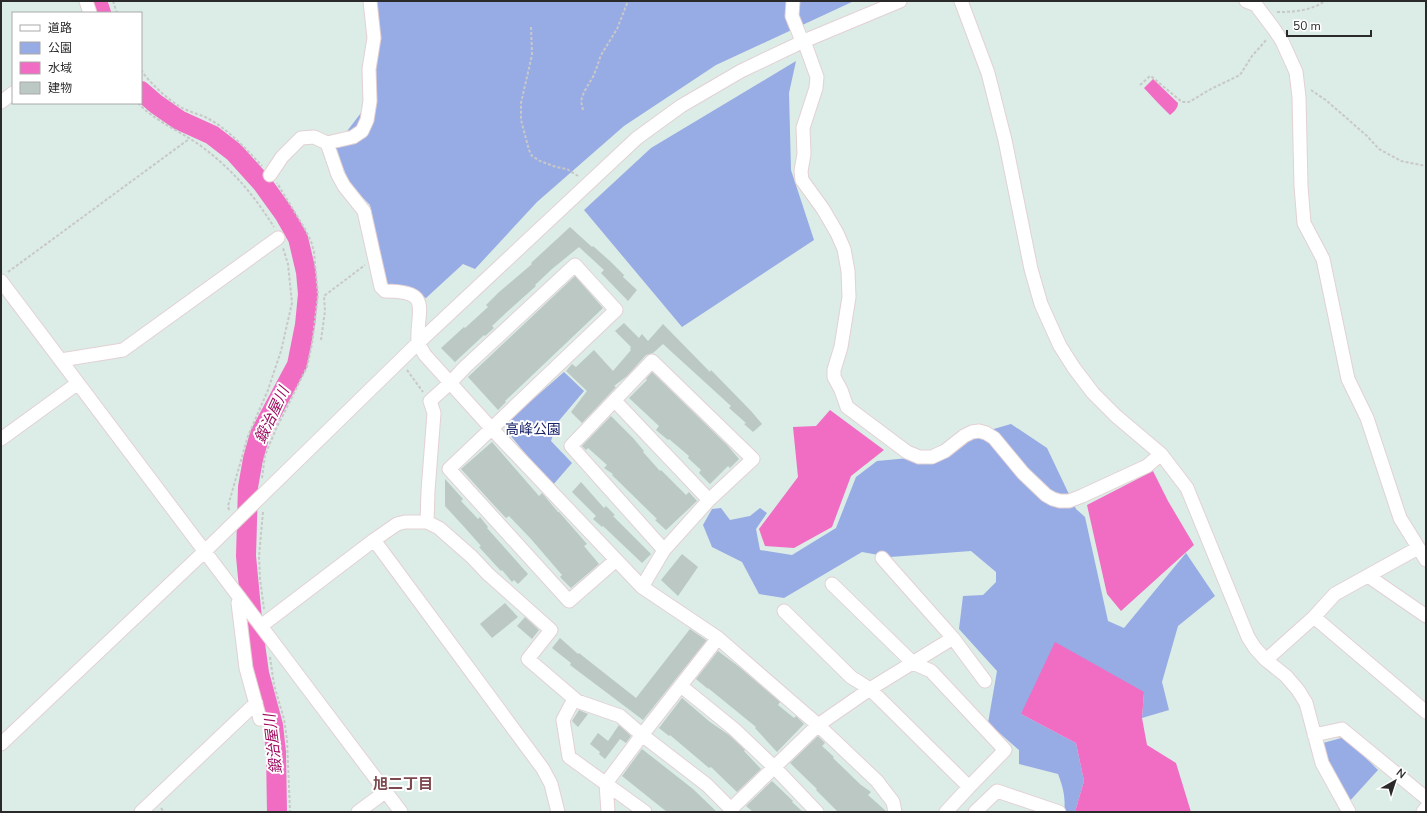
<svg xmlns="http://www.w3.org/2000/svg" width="1427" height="813" font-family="'Nunito Sans','Noto Sans JP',sans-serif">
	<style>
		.green { fill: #97abe4 }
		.water { fill: #f16cc3 }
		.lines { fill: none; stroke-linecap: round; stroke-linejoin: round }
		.river { stroke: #f16cc3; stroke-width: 20 }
		.building { fill: #bbc8c3 }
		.minor-casing { stroke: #e3d1d3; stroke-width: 15 }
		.path { stroke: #c8c8c8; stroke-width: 2; stroke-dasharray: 3 2; stroke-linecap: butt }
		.minor { stroke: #fff; stroke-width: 13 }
		.labels { text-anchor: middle; stroke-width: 4; stroke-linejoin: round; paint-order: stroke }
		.park-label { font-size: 14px; fill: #182369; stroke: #fff }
		.water-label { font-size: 15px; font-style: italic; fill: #9d0b5f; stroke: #fff }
		.neighbourhood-label { font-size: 15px; font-weight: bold; fill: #7c494e; stroke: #fff }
	</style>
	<rect width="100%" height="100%" fill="#dcece6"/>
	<path class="green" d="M369,1H854L716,65L624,126L537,202L475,269L463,264L426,298L422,297L387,286L370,205L350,185L335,147L370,101Z
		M796,61L789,93L791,170L814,240L682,327L584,210L651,148Z
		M564,372L584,391L557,423L551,441L572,463L552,486L506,430V423Z
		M1011,424L1047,448L1076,509L1085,517L1108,621L1124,628L1186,553L1215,596L1178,626L1162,682L1169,710L1142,718L1144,692L1021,714L1076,743L1084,781L1075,812H1064C1066,798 1063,787 1058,774L1019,764V750L988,723L997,671L959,629L963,596L983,595L996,582V572L971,551L890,557L862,552L784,598L759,594L742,562L712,547L703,525L712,509L721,508L730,520L750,516L760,508L767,513L756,529L760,550L792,555L836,528L856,477L877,461L909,458L934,459L973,435Z
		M1345,737L1378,770L1347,804L1325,763L1323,743Z"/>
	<path class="water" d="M1153,79L1178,103C1178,108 1174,112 1170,115L1158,103L1144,88Z
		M830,410L884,450L851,476L832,527L794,548L765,546L759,529L798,477L793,427L816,426Z
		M1153,471L1168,501L1194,545L1121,611L1107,594L1087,505Z
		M1055,642L1144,692L1142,718L1147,745L1176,763L1191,812H1075L1084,781L1076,743L1021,714Z"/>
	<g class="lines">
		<path class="river" d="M97,1L101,13
			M141,91L156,104L179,120L212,135L234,152L262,183L285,215L298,238L306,272L308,294L305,325L297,365L260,434L253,459L248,487L246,556L253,630L259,673L273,725L276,752L277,812"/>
	</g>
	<path class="building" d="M570,227L592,247L593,246L611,262L624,275L623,277L637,290L628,301L601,273L604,270L579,247L552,269L535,285L536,286L508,311L492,326L494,328L485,336L484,335L455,362L441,348L464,327L465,328L488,307L486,305L498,293L532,264L531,263Z
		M575,276L603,308L505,401L506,402L498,410L468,377Z
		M624,323L639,338L642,334L648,341L663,324L710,372L711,370L751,411L762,424L753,432L744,424L746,423L729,408L731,406L663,344L653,353L646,355L627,376L614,386L616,387L582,423L571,412L587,391L566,371L572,364L576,367L594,350L613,371L631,350L630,349L631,347L615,331Z
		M652,372L727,445L739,459L730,468L728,466L710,484L699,473L701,470L688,458L689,456L669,439L668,440L656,430L659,426L629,398L647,380L646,379Z
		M611,416L633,438L644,451L643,452L660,471L661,470L686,495L689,492L697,501L666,530L655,520L657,519L612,475L613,474L604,468L607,465L588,448L586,450L582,446Z
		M492,442L539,496L542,493L558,512H559L587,544L584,546L599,564L571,588L560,577L562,575L531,539L509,516L506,518L491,502L461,469Z
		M445,479L463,499L461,501L478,519L480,517L488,527L487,528L528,574L518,584L514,580L512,582L502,570L501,571L479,547L481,546L466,529L445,506Z
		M581,482L604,508L606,506L615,515L613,516L651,554L642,563L603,526L602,527L593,519L596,516L572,492Z
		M682,554L698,567L678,596L661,580Z
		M505,603L518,617L492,638L480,624Z
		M525,617L539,630L532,639L517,626Z
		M690,629L706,640V641L643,720L570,665L571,663L552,648L560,638L578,654L579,653L589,661L636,698Z
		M718,651L738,666L780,702L778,705L794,718L796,716L804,724L777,752L755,728L756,727L708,688V689L696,679Z
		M682,698L710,722L729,735L745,750L744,751L761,769L737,792L711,767L709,768L670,735L669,736L659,728Z
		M579,710L588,714L578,727L572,721Z
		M619,725L631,736L626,743L620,739L605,759L599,754L600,752L590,744L598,733L608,741Z
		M818,736L825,743L822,746L834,757L833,758L861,785L871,792L868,795L887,812H838L816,790L817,789L790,763Z
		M642,749L693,789L717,812H667L622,776Z
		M772,781L793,801L792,802L803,812H753L746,806Z"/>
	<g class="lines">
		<defs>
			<path id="minor" d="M86,1L90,13
				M370,1L374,38L369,69L370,101L367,120L362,131L353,137L327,143L338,175L344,186L364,211L381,287L385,291C434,291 416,309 418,343
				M793,1L792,16L800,36L804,41L817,77L816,88L803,128L804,154L801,171L802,180L823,209L837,233L844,249L848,271L849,297L841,347L834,370V377L841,390L847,407L907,452L919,457H932L945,451L964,436L972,432L979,431L986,433L994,438L1023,473L1046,495L1053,499L1060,501H1069L1082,496L1147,466L1161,454
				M961,1L988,73L1005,140L1031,269L1041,304L1050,324L1060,346L1074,368L1093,393L1116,416L1161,454L1187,488L1248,637L1255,648L1266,660L1286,676L1298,690L1306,703L1322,763L1349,812
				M1246,1L1256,5L1274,29L1282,41L1296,72L1299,97L1301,186L1304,223L1323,259L1348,379L1367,418L1400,518L1426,560
				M1,102L13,93
				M270,175L282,157L301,138L314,137L327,143
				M1,281L401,812
				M418,343L637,138L681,106L741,71L804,41L900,1
				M61,360L123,350L278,238
				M615,401L709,500
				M1,439L78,383
				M427,522L428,491L434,413L430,401L450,383L465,367L575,265L616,310L449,469L569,601L616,560
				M374,540L543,769L551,784L558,812
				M882,558L953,638L985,681
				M1368,576L1426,616
				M832,584L913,663L931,671L1005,750L969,787
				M642,587L664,550L709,500L753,459L652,361L571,446L664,550
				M240,598L238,603L246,668L260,719
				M784,611L851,677L870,689L969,787L946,812
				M1314,617L1426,712
				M261,626L374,540L397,524L405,522H427L439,528L472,557L488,574L551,630L528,659L577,701L620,716L642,735L718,638
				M1266,660L1314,617L1335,594L1418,548
				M681,686L734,729L775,768L817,812
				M574,699L563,720L569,757L645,812
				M1314,735L1342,729L1426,798
				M1,744L205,551L418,343L425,355L491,428L642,587L718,638L818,725L877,781L893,802L895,812
				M141,812L256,703
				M358,812L385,792
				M608,812L606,783L642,735L707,785L731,809
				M733,812L731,809L818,725L870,689L953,638
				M975,812L997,791L1059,812
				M1423,812L1426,808"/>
		</defs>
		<use href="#minor" class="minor-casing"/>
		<path class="path" d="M113,1L117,13
			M1069,2V1
			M1277,12C1294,12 1310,11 1325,1
			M531,27L532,55L521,103V120L529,150L532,156L540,161L556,167L567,169L578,176
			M141,70C150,83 165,97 179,106C188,112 200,114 209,119C230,131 246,149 262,166
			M1140,85L1150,76L1152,77L1182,102H1189L1211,89L1240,75L1252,56L1267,39
			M1311,90L1327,101L1367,136L1379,149L1401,161L1426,166
			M138,103C156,122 180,131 201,146C233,170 253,194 274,227
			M583,110L581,101L584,92L594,75L601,55L617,29L628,1
			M8,272L189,139
			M321,340L325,311L324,296L365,265
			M407,370L423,392
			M262,478L265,455L276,429L307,367L312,344L318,295L314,252L311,241L305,229L277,183
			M229,510L228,506L248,436L268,390L281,351L292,303L288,264L283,248
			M263,512L259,556L260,579L264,609
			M270,657L274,685L284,719L287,740L290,812
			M161,808L164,812"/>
		<use href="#minor" class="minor"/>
	</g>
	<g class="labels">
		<g class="park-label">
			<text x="533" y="434">高峰公園</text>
		</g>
		<g class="water-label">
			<text transform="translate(272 415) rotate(-65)" y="5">鍛治屋川</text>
			<text transform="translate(273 744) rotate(-97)" y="5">鍛治屋川</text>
		</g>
		<g class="neighbourhood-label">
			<text x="403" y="789">旭二丁目</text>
		</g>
	</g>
	<rect width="1427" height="813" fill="none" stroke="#2a2a2a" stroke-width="4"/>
	<rect x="12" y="12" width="130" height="92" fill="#ffffff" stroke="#aaaaaa"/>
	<rect x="20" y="25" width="20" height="6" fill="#ffffff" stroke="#aaaaaa"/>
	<text x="48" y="32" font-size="12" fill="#2a2a2a">道路</text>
	<rect x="20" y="42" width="20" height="12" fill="#97abe4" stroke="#aaaaaa"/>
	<text x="48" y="52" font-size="12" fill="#2a2a2a">公園</text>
	<rect x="20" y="62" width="20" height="12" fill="#f16cc3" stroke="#aaaaaa"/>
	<text x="48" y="72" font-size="12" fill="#2a2a2a">水域</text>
	<rect x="20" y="82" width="20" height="12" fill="#bbc8c3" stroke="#aaaaaa"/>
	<text x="48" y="92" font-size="12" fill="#2a2a2a">建物</text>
	<g transform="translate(1395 781) rotate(39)" stroke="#ffffff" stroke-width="3" paint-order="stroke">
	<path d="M0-3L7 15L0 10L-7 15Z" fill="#2a2a2a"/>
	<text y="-6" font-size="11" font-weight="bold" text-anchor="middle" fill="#2a2a2a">N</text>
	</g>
	<path d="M1287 30v6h84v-6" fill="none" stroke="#2a2a2a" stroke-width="2"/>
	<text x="1293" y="30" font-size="12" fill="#2a2a2a" stroke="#ffffff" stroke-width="3" paint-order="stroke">50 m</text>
</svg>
